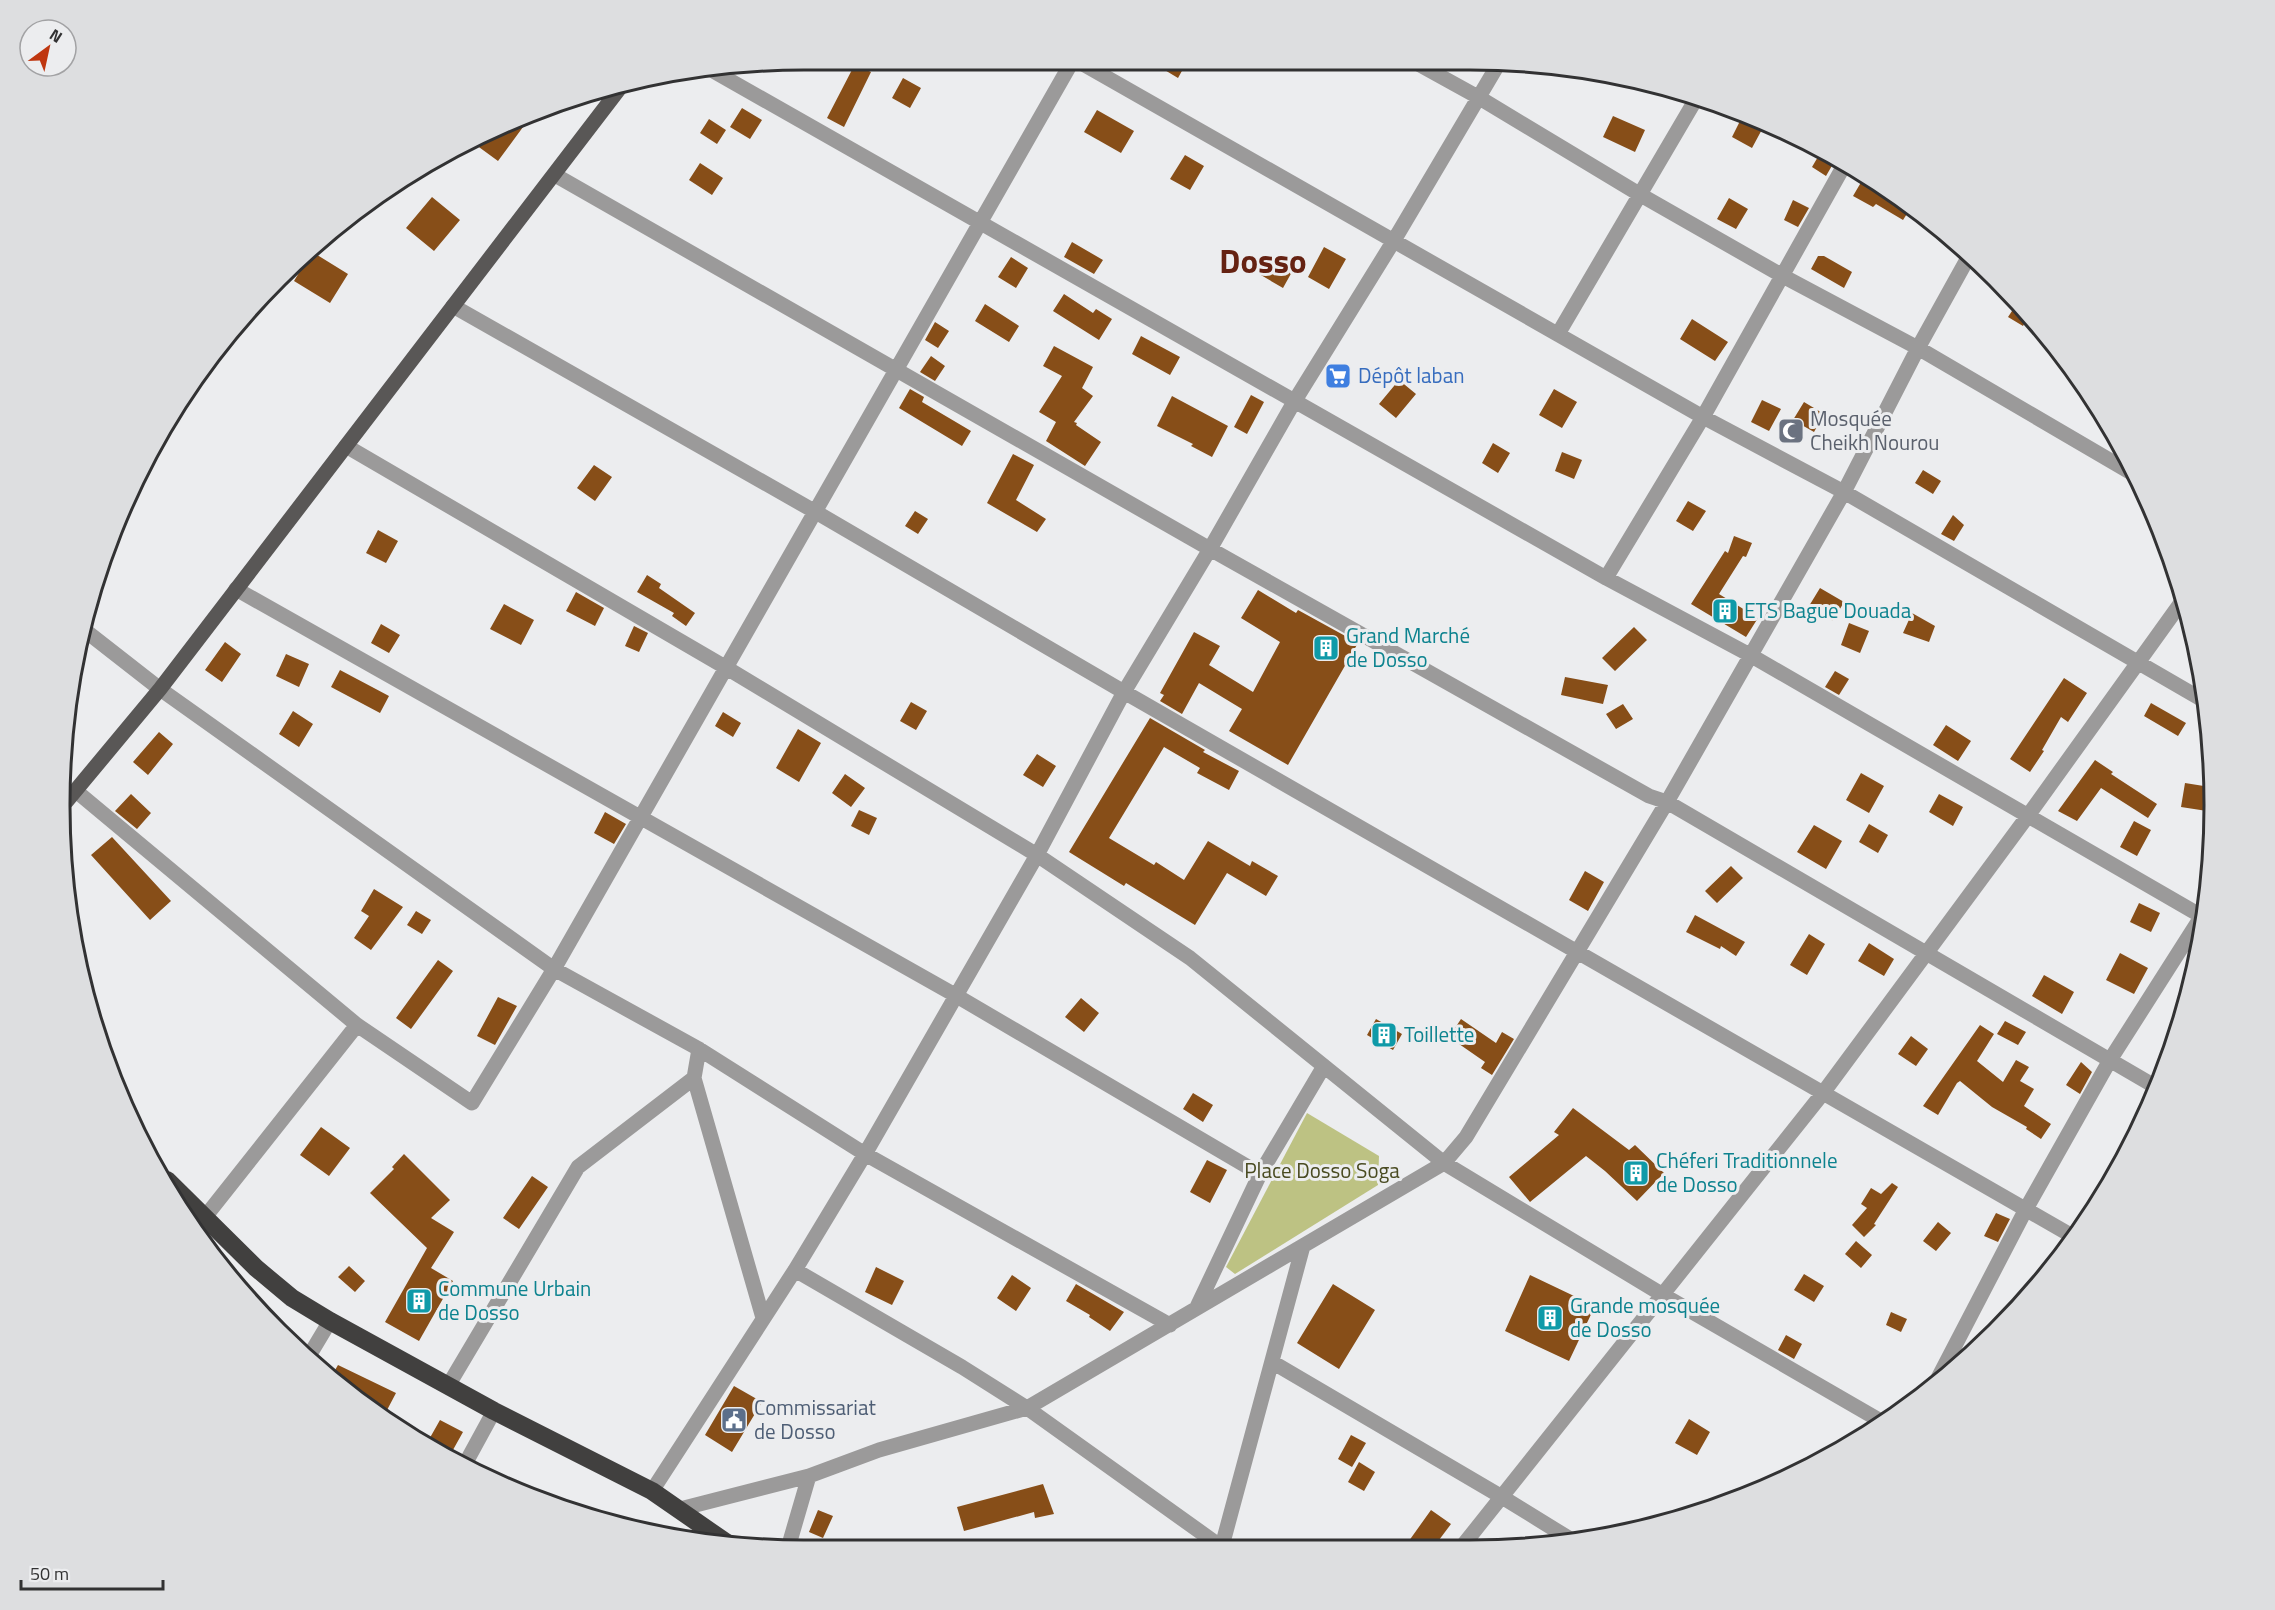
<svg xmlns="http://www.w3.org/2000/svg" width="2275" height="1610" font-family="'Titillium Web',sans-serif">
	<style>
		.green { fill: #bdc283 }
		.building { fill: #874e18 }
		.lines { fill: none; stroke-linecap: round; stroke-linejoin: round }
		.minor { stroke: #9b9a9a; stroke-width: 15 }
		.major { stroke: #595756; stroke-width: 15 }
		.highway { stroke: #41403f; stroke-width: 18 }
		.labels { text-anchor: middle; stroke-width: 6; stroke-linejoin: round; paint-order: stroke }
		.shop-label { font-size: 21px; fill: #366cbe; stroke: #ecedef; text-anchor: start }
		.worship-label { font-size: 21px; fill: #5b616d; stroke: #ecedef; text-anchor: start }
		.culture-label { font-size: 21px; fill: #0d838f; stroke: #ecedef; text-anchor: start }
		.park-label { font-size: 21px; fill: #494b21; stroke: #ecedef }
		.service-label { font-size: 21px; fill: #4e5e75; stroke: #ecedef; text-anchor: start }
		.town-label { font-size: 33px; font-weight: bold; fill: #652212; stroke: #ecedef }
		.rim { fill: none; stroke: #323233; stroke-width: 3 }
	</style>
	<rect width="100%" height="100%" fill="#ecedef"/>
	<path class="green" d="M1307,1113L1379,1156L1378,1185L1235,1274L1226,1267Z"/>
	<path class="building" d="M1148,60H1188L1178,78Z
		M855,64L871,72L844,127L827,118Z
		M903,78L921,88L910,108L892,98Z
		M742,108L762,120L750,139L730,127Z
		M1097,110L1134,131L1121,153L1084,132Z
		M534,112L498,161L472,142L520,117Z
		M1744,113L1766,122L1752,148L1732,137Z
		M1613,116L1645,130L1635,152L1603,137Z
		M709,119L726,130L717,144L700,133Z
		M1822,150L1837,157L1826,176L1812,167Z
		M1185,155L1204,166L1190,190L1170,179Z
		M700,163L723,178L712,195L689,180Z
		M1863,179L1912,206L1903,220L1876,204L1873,207L1853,196Z
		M432,197L460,220L434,251L406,228Z
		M1729,198L1748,209L1736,229L1717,219Z
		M1793,200L1809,208L1798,227L1784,220Z
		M1072,242L1103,260L1094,274L1064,257Z
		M1324,247L1346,259L1329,289L1308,277Z
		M314,253L348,274L330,303L294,281L308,258Z
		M1263,254L1293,270L1283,288L1254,271Z
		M1818,256H1824L1852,272L1844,288L1811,269Z
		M1011,257L1028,268L1016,288L998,277Z
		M1064,294L1093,313L1096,309L1112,319L1099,340L1053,311Z
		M2018,302L2030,313L2023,326L2008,317Z
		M985,304L1019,326L1009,342L975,321Z
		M1692,319L1728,342L1715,361L1680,339Z
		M935,322L949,331L938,348L925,340Z
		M1141,336L1180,357L1170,375L1132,354Z
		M1054,346L1093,367L1082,388L1093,396L1074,422L1077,423L1076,425L1101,442L1085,466L1046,441L1056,422L1039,412L1062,376L1043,366Z
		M931,356L945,366L935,381L920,372Z
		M1399,380L1416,394L1396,418L1379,404Z
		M910,389L924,397L922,402L971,431L962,446L899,408Z
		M1554,389L1577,402L1562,428L1539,415Z
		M1251,395L1264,402L1247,434L1234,427Z
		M1172,396L1228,426L1212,457L1191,446L1193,444L1157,426Z
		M1762,400L1781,409L1769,431L1751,422Z
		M1804,402L1824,414L1814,432L1793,420Z
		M1493,443L1510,453L1498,473L1482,463Z
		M1562,452L1582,460L1574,479L1555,471Z
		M1013,454L1034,465L1016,500L1046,519L1037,532L987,503Z
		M594,465L612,477L595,501L577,488Z
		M1923,470L1941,481L1933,494L1915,483Z
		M1688,501L1706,511L1693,531L1676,521Z
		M915,511L928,519L918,534L905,526Z
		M1953,515L1964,525L1954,541L1941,534Z
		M378,530L398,541L386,563L366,553Z
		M1734,536L1752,543L1746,557L1743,556L1719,594L1758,618L1746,637L1691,604L1725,551L1728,553Z
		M647,575L661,584L659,588L695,613L686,626L672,616L674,613L637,592Z
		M1820,588L1844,602L1833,621L1809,606Z
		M1258,590L1296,613L1298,610L1358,643L1288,765L1229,731L1242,709L1199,683L1182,714L1160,701L1164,695L1160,693L1194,632L1220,646L1209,665L1253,692L1280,642L1241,618Z
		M576,592L604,608L595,626L566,611Z
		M504,604L534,620L521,645L490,629Z
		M1912,613L1935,626L1929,642L1903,633Z
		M1849,623L1869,631L1860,653L1841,645Z
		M381,624L400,635L389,653L371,643Z
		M634,626L648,633L639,652L625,646Z
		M1634,627L1647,640L1615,671L1602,658Z
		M225,642L241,654L222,682L205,670Z
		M286,654L309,664L299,687L276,676Z
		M340,670L389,696L380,713L331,687Z
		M1835,671L1849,679L1839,695L1825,687Z
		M1565,677L1608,685L1603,704L1561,695Z
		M2064,678L2087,693L2068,722L2061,717L2042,750L2044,751L2030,772L2010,759Z
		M911,702L927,711L916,730L900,721Z
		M2151,703L2186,723L2178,736L2144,716Z
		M1623,704L1633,719L1616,729L1606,714Z
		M293,711L313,724L299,747L279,734Z
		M723,712L741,723L733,737L715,726Z
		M1150,718L1205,750L1203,752L1239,771L1229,790L1197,773L1200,768L1164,747L1109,838L1154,865L1156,862L1184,880L1208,841L1250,866L1252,861L1278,876L1266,896L1227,873L1195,925L1126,883L1124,886L1069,852Z
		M1946,725L1971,741L1958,761L1933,745Z
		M798,729L821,743L799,782L776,768Z
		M159,732L173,744L148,775L133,762Z
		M1037,754L1056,766L1043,787L1023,775Z
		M2095,760L2113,772L2111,774L2157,804L2148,818L2101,788L2077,821L2058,811Z
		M1861,773L1884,786L1869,813L1846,800Z
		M845,774L865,788L851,807L832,793Z
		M2185,783L2210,787L2207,811L2181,807Z
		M131,794L151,813L137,829L115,811Z
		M1939,794L1963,807L1953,826L1929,812Z
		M859,810L877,818L869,835L851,826Z
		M605,812L626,824L614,844L594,833Z
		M2134,821L2151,830L2137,856L2120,847Z
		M1869,824L1888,835L1878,853L1859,842Z
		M1814,825L1842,841L1826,869L1797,852Z
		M112,837L171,901L150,920L91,855Z
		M1731,866L1743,878L1717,903L1705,891Z
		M1585,871L1604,882L1588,911L1569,900Z
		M374,889L403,907L371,950L354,938L369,916L361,911Z
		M2139,903L2160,913L2151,932L2130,922Z
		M416,911L431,920L422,934L407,925Z
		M1695,915L1745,942L1736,956L1721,946L1720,949L1686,932Z
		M1809,934L1825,944L1807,975L1790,965Z
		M1869,943L1894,959L1884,976L1858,961Z
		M2120,953L2148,968L2134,994L2106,980Z
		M438,960L453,971L411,1029L396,1018Z
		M2044,975L2074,992L2062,1014L2032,996Z
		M498,997L517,1006L495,1045L477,1036Z
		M1081,998L1099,1013L1084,1032L1065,1017Z
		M1376,1019L1402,1034L1393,1050L1367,1035Z
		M1461,1019L1496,1043L1502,1032L1514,1039L1492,1075L1481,1068L1485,1062L1449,1037Z
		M2005,1021L2026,1032L2018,1045L1997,1034Z
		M1980,1025L1994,1034L1977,1061L2003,1082L2016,1060L2029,1067L2020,1081L2034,1089L2024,1106L2051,1124L2041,1139L2026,1129L2027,1127L1992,1107L1960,1081L1957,1083L1938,1115L1923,1106Z
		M1911,1036L1928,1049L1916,1066L1898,1054Z
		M2081,1062L2092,1072L2080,1094L2066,1085Z
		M1193,1093L1213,1105L1203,1122L1183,1109Z
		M1573,1108L1629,1150L1635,1145L1664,1173L1637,1201L1605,1171L1586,1156L1530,1202L1509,1177L1559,1135L1554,1132Z
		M321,1127L350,1148L329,1176L300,1155Z
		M404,1154L450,1200L431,1218L454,1232L431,1268L453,1281L419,1341L385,1322L427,1248L370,1193L394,1169L392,1167Z
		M1207,1160L1227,1170L1210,1203L1190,1192Z
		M532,1176L548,1187L519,1229L503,1218Z
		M1892,1183L1898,1187L1874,1224L1876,1225L1864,1237L1852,1225L1867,1208L1861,1204L1871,1188L1881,1194Z
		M1996,1213L2010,1219L1998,1242L1984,1236Z
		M1938,1222L1951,1233L1936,1251L1923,1241Z
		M1856,1241L1872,1255L1861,1268L1845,1254Z
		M349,1266L365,1281L355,1292L338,1277Z
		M876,1267L904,1281L892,1305L865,1292Z
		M1804,1274L1824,1286L1814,1302L1794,1290Z
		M1012,1275L1031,1288L1016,1311L997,1298Z
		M1530,1275L1595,1306L1569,1361L1505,1331Z
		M1076,1284L1124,1312L1110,1331L1089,1317L1090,1315L1066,1301Z
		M1333,1284L1375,1310L1339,1369L1297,1343Z
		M1891,1312L1907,1319L1901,1332L1886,1325Z
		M1786,1335L1802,1344L1794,1359L1778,1350Z
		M338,1365L396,1393L386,1412L350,1394L331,1377Z
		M734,1386L762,1402L732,1452L705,1435Z
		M1689,1419L1710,1432L1697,1455L1675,1443Z
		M440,1420L463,1432L449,1457L427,1443Z
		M1351,1435L1366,1443L1352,1467L1338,1459Z
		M1359,1462L1375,1472L1364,1491L1348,1482Z
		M1043,1484L1054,1514L1035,1518L1034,1512L964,1531L957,1507Z
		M818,1510L833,1516L823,1538L809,1532Z
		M1431,1510L1451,1524L1436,1544L1406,1545Z"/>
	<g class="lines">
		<path class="minor" d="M1076,60L1703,417L1844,492L2208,703
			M1411,60L1478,97L1639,194L1781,275L1918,348L2135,475
			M715,72L1606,578L1750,655L2203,917
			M555,175L1210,549L1649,796L1667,802L2156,1087
			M453,306L814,511L1124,692L2074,1237
			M1558,334L1696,99
			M346,446L725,667L1037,855L1190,958L1444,1163L1663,1295L1879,1420
			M1606,578L1703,417L1846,162
			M236,589L955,995L1260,1174
			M87,632L160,689L554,969L699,1049L865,1154L1170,1325
			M76,791L357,1025L472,1103L554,969L1073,60
			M699,1049L694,1078L763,1318
			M205,1217L357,1025
			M795,1270L962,1367L1027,1408L1220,1546
			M1197,1307L1260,1174L1324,1066
			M309,1356L330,1321
			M1272,1362L1502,1497L1575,1542
			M1936,1382L2026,1209L2110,1060L2203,914
			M448,1386L578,1167L694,1078
			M464,1466L494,1411
			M652,1491L795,1270L865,1154L1037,855L1124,692L1210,549L1294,402L1393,242L1499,63
			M680,1509L809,1476L879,1450L1027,1408L1444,1163L1466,1137L1667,802L1844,492L1918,348L1969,256
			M1464,1544L1823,1093L2027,817L2183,600
			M1222,1546L1303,1246
			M788,1548L809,1476"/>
		<path class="major" d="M66,802L160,689L623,84"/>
		<path class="highway" d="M167,1180L256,1268L292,1298L330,1321L494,1411L652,1491L727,1543"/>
	</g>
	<defs>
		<symbol id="supermarket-square" viewBox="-11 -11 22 22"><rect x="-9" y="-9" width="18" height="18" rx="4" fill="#3f7fe0" stroke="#ecedef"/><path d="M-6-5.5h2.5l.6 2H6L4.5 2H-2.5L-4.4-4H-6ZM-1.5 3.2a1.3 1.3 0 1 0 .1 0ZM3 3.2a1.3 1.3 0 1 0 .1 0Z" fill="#fff"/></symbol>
		<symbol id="mosque-square" viewBox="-11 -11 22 22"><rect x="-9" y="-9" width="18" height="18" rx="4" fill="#6b7280" stroke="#ecedef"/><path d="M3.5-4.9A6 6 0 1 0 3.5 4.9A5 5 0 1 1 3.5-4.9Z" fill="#fff"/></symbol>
		<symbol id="building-square" viewBox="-11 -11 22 22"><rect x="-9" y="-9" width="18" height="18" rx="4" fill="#0f9aa8" stroke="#ecedef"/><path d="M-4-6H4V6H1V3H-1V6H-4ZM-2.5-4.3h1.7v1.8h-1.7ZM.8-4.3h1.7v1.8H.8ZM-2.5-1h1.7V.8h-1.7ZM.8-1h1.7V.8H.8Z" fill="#fff"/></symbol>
		<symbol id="civic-square" viewBox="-11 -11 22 22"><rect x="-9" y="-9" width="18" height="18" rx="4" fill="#5c6f8a" stroke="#ecedef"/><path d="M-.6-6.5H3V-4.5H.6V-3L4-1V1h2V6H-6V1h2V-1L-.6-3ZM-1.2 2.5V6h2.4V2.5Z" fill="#fff"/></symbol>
	</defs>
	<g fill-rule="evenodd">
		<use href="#supermarket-square" x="1323" y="361" width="30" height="30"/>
		<use href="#mosque-square" x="1776" y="416" width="30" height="30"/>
		<use href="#building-square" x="1710" y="596" width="30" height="30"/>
		<use href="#building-square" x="1311" y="633" width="30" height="30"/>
		<use href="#building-square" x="1369" y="1020" width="30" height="30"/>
		<use href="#building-square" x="1621" y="1158" width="30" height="30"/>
		<use href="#building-square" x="404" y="1286" width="30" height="30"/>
		<use href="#building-square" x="1535" y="1303" width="30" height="30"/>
		<use href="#civic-square" x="719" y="1405" width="30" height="30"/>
	</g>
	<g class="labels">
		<g class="shop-label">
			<text x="1358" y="383">Dépôt laban</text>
		</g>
		<g class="worship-label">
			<text x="1810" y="426">Mosquée<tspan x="1810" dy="24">Cheikh Nourou</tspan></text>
		</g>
		<g class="culture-label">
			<text x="1744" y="618">ETS Bague Douada</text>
			<text x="1346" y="643">Grand Marché<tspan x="1346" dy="24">de Dosso</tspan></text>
			<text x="1404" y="1042">Toillette</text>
			<text x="1656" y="1168">Chéferi Traditionnele<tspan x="1656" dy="24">de Dosso</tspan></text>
			<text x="438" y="1296">Commune Urbain<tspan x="438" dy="24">de Dosso</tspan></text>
			<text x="1570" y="1313">Grande mosquée<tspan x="1570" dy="24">de Dosso</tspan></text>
		</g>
		<g class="park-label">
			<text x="1322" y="1178">Place Dosso Soga</text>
		</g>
		<g class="service-label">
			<text x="754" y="1415">Commissariat<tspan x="754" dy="24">de Dosso</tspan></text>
		</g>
		<g class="town-label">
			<text x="1263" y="273">Dosso</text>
		</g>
	</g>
	<path d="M0 0H2275V1610H0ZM804 70H1470A734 734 0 0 1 2204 804V806A734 734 0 0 1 1470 1540H804A734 734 0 0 1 70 806V804A734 734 0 0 1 804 70Z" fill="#dddee0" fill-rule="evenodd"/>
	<path class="rim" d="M804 70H1470A734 734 0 0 1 2204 804V806A734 734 0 0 1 1470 1540H804A734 734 0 0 1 70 806V804A734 734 0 0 1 804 70Z"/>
	<g transform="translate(48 48) rotate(33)"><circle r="28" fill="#ecedef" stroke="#a2a2a4" stroke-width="1.5"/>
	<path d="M0-4.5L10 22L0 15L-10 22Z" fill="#bf360f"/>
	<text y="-9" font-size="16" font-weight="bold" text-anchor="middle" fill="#323233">N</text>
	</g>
	<path d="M21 1580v9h142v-9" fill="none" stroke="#323233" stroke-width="3"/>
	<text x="30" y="1580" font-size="18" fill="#323233" stroke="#ecedef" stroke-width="4.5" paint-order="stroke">50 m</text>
</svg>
